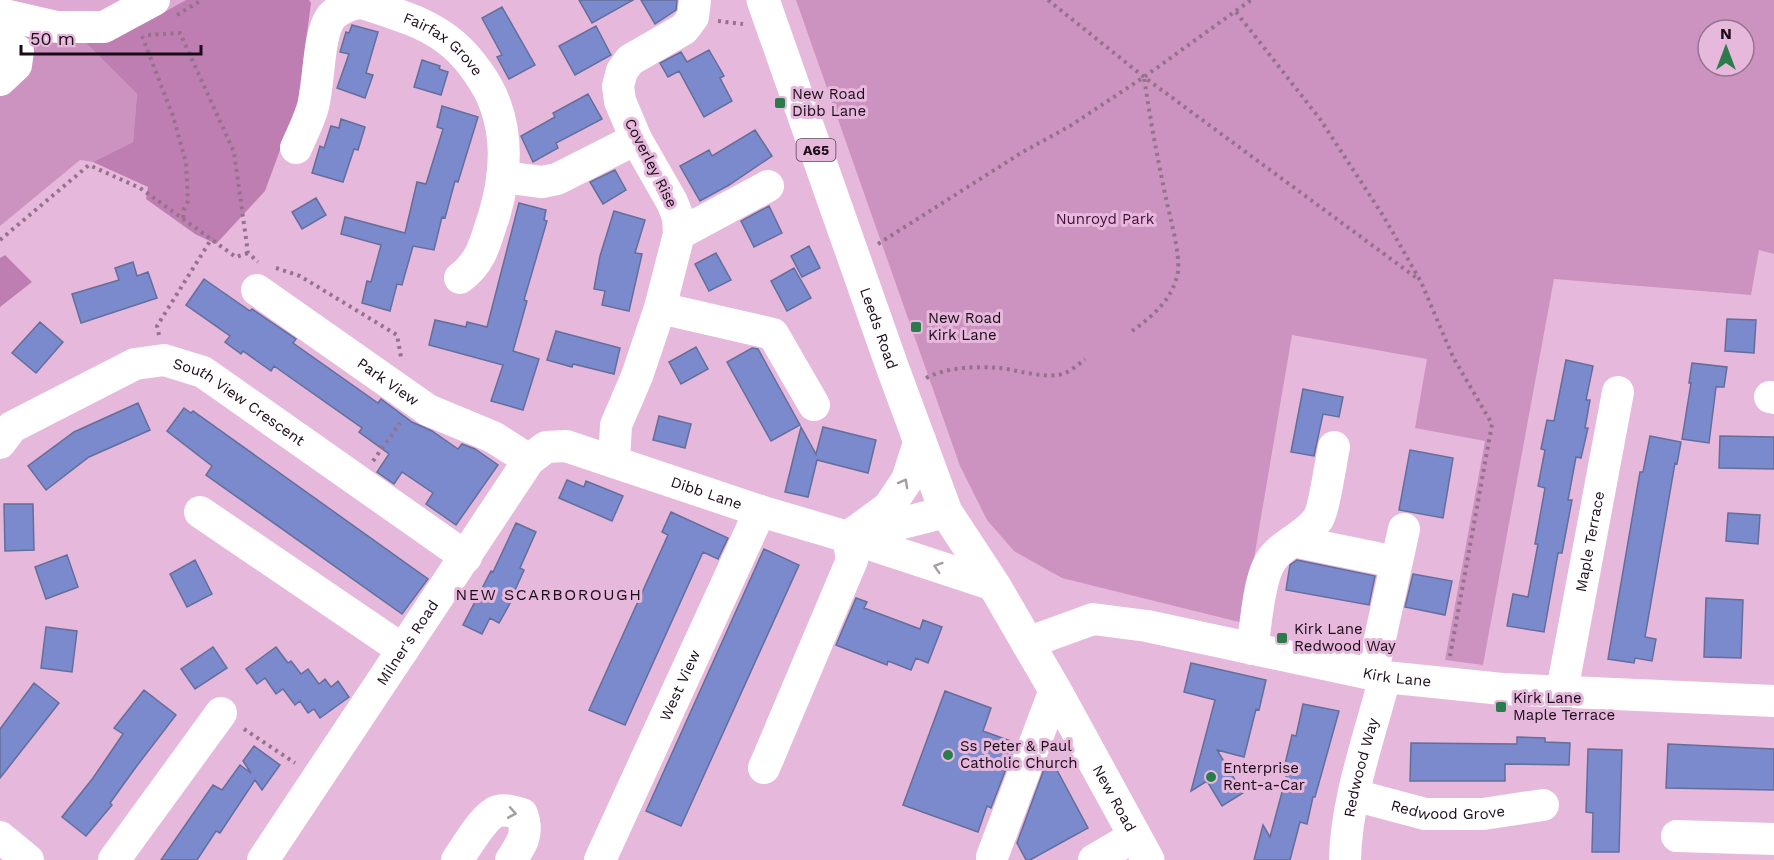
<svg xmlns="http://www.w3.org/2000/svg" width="1774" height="860" font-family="'Work Sans',sans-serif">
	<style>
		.built { fill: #deaad3 }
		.green { fill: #cc93c0; fill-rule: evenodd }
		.forest { fill: #be7eb1 }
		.building { fill: #7b89cd; stroke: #646e9a; stroke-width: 1.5 }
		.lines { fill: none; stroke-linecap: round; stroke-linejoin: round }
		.path { stroke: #94728d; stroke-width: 4; stroke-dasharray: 3 4.5; stroke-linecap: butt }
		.minor { stroke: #fff; stroke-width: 32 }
		.major { stroke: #fff; stroke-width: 33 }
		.oneway { stroke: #a49da3 }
		.poi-dot { fill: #2b7b4c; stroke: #e6b8dc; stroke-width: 2 }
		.labels { text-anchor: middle; stroke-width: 6; stroke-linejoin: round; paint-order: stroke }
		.shield { fill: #e6b8dc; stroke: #583f53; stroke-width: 1.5 }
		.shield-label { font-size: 14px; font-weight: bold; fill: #1b0b18 }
		.street-label { font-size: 15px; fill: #1b0b18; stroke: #e6b8dc }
		.poi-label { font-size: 15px; fill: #1b0b18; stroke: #e6b8dc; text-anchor: start }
		.park-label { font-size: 15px; fill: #460b3e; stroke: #e6b8dc }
		.neighbourhood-label { font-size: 16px; letter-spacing: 1.5px; fill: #1b0b18; stroke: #e6b8dc }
	</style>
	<rect width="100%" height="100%" fill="#e6b8dc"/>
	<path class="built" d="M0,0H186L159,15L82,39Z"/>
	<path class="green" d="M796,0H1774V254L1759,250L1751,295L1554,279L1483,665L1445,660L1485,441L1415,428L1427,359L1292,335L1243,623L1062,578L1014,551L987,520L960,466ZM1708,30H1744V66H1708Z
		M0,27L82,39L137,94L133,142L93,162L80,160L0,226V87L33,55Z"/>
	<path class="forest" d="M186,0H309L311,3L298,101L265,191L216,244L195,234L146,199L148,187L93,162L133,142L137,94L82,39L159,15Z
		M5,255L32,282L0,307V258Z"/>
	<path class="building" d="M579,0H633L592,23Z
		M641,0H677L676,10L655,24Z
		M502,7L535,65L509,79L497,57L502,55L482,18Z
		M352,25L378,32L366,73L373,75L365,98L337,88L349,54L340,52L346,32L349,33Z
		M596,26L611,55L575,75L559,46Z
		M709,50L724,76L720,78L732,101L704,117L679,71L668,77L660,63L681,52L687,62Z
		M422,60L440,66L439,69L448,72L441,95L414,87Z
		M588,94L602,119L556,143L558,148L533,162L521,136L555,117L553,113Z
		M442,106L478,117L458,182L455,181L445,218L442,217L434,250L413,246L402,285L397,284L390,311L362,303L367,281L371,282L381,245L341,234L345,217L405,233L417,182L426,184L443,129L437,127Z
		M341,119L365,127L358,150L354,149L343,182L312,173L320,146L324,148L331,126L339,128Z
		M755,130L772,156L729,185L700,201L680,166L709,150L712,156Z
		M615,170L626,190L603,204L590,182Z
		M316,198L326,215L302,229L292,212Z
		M519,203L546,210L544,220L547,221L524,300L527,301L513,351L539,359L523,410L491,401L503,365L429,345L435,320L466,327L467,322L487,327Z
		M769,206L782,233L754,247L741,221Z
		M614,211L645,220L635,253L642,254L629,311L602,305L605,291L594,289L600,256Z
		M809,246L820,268L802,277L791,256Z
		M716,253L731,280L709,291L695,264Z
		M133,262L137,276L148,272L157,298L81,323L72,294L119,280L115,268Z
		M794,268L811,298L787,311L771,281Z
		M204,279L250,311L252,309L296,339L293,343L378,403L381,399L412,422L432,431L458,449L462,444L475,449L498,465L456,525L426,504L433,493L402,472L394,484L377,472L389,454L359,432L362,428L274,366L271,371L243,351L241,354L225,342L230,336L186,305Z
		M1727,319L1756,320L1754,353L1725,351Z
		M40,322L63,342L36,373L12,353Z
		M556,331L620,348L614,374L573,364L572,367L547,360Z
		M696,347L708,369L681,384L669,362Z
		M752,348L758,349L800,425L771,441L727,362Z
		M1566,360L1593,366L1586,400H1590L1585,428H1588L1581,458L1576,457L1568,500H1572L1562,553H1558L1544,632L1507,626L1513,594L1528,597L1538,544H1535L1545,488L1538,486L1545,450L1541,449L1547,420L1554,421Z
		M1692,363L1727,367L1724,387H1716L1709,443L1682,439L1691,383H1689Z
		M1303,389L1343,397L1339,417L1323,414L1314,456L1291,452Z
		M138,403L150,430L89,457L46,490L28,466L74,432Z
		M184,408L191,413L193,411L428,579L402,614L206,475L212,466L167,431Z
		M659,416L691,424L685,448L653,440Z
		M801,427L816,454L823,427L876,440L868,473L817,460L808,497L785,492Z
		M1650,436L1681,442L1677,464L1675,463L1645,637L1656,639L1652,661L1635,658L1634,663L1608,659L1640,472H1643Z
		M1720,436L1774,437V469L1719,468Z
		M1410,450L1453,458L1443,518L1399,510Z
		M567,480L584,487L586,481L623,496L612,521L559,498Z
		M4,504H33L34,550L5,551Z
		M671,512L728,538L718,559L703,552L625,725L589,710L668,535L662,532Z
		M1728,513L1760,515L1758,544L1726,541Z
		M516,523L536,532L520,568L524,570L512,597L513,598L499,623L490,618L482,634L463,625L491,571L493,572Z
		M764,549L799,565L681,826L646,811Z
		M67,555L78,587L46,599L35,567Z
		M195,560L212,594L187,607L170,574Z
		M1297,560L1375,576L1369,605L1286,590L1290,565Z
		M1413,574L1452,581L1445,615L1405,607Z
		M856,598L867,602L864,608L920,629L923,620L942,627L928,663L916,658L911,670L888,661L887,665L836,645Z
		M1706,598L1743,600L1741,658L1704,657Z
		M46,627L77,631L72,672L41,668Z
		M213,647L227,668L195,689L181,669Z
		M276,647L288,663L291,661L301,674L308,669L319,684L325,679L331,687L338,681L349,697L320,718L314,709L308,713L300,701L295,705L283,689L276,694L265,678L257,684L246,669Z
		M1191,663L1266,680L1259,710L1256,709L1244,757L1217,750L1243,793L1222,806L1207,781L1191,791L1215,700L1184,692Z
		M34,683L59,703L0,778V729Z
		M144,690L176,715L136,767L110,803L112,805L86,836L62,817L93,778L123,734L114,728Z
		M945,691L991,708L983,731L1016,743L991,808L987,806L978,832L903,805Z
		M1303,704L1339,711L1315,797H1313L1307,824L1300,822L1290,860H1254L1263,825L1270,837L1289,766L1284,768L1292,735L1296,736Z
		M1517,737L1545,738V742L1570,743L1569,765L1505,764V781H1410L1411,743L1517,744Z
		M1668,744L1774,749V790L1666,788Z
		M254,746L280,765L262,790L255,780L220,833L216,831L197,860H161L213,785L222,790L240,765L251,773L243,761Z
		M1588,749L1622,750L1619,852H1592L1593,813L1586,812Z
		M1051,759L1088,828L1030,860H1026L1017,843L1047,761Z"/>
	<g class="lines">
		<path class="path" d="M1048,0L1144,77L1418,279
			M1236,12L1320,119L1384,217L1421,282L1453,357L1492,424L1450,656
			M177,15L202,0
			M718,21L743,24
			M148,35L180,33L234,152L248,253L258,262
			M142,36L173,116L186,163L188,201L184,209L183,218
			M0,240L89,165L140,188L236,257L248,253
			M878,244L1021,153L1070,126L1144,77L1251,0
			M276,268L300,276L397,335L401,357
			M1132,331C1153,316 1174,298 1178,271C1180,254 1171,221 1167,203C1158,161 1150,119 1144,77
			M159,335L157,326L212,238
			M926,378C947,367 976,366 1000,368C1017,370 1049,380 1065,373C1072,370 1079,364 1085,359
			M373,461L400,423
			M244,729L295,763"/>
		<g class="minor">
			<path d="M0,14L57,27H104L154,0"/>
			<path d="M0,41L18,51L16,65L0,80"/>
			<path id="s1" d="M296,148C301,136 308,123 312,110C320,85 317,36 331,17C337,10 350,4 359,3C365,3 374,7 381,9C408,18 432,26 454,45C470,59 488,84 495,104C509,141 505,179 494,216C485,241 483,261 460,278"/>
			<path d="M502,177L542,182L557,179L636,139"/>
			<path d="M679,234L768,186"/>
			<path id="s2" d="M257,290L428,410L493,437L529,460"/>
			<path d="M660,308L773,334L814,405"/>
			<path d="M1770,397L1774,398"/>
			<path id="s3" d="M0,443L12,427L135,364L164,360L203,372L466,557"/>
			<path d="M614,462L616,425L637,376L660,308L679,234L678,217L672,202L636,139L620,101L618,86L622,71L630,60L684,29L693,17L695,0"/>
			<path d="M200,512L403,650"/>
			<path d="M863,533L946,512"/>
			<path d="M848,537L889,507L907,480L920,440"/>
			<path d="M1293,541L1396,562"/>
			<path id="s4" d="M1027,643L1093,619L1147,626L1385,677L1502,689L1774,701"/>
			<path d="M1252,649C1256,625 1258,587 1268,566C1278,544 1304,539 1318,519C1324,510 1331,461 1334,447"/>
			<path d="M1372,675L1404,529"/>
			<path id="s5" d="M1562,691L1618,392"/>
			<path d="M764,768L852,560L848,537"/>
			<path id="s6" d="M1354,795L1425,814H1483L1543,805"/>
			<path d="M1677,836L1774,839"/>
			<path d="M0,837L28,860"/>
			<path d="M992,857L1055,690"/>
			<path d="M114,860L221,713"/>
			<path id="s7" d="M263,860L529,460L546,447L566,446L760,511L848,537L994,585"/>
			<path d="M457,860C466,848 484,815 498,811C506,809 514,812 522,814C529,834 522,844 511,860"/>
			<path id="s8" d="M600,860L760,511"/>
			<path d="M1094,860L1135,836"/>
			<path id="s9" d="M1345,860C1346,800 1370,735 1385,677"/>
		</g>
		<path class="major" id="s10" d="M763,0L893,369L946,512L994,585L1055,690L1148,860"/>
	</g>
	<defs><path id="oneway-chevron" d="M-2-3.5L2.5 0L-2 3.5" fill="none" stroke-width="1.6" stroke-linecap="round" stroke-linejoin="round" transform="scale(1.5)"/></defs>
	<g class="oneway">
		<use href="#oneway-chevron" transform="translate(904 483) rotate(-61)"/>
		<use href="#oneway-chevron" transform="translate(938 567) rotate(-162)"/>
		<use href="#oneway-chevron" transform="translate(512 813) rotate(10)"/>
	</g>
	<g class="poi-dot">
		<rect x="774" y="97" width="12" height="12" rx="3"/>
		<rect x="910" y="321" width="12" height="12" rx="3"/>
		<rect x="1276" y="632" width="12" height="12" rx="3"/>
		<rect x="1495" y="701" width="12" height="12" rx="3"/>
		<circle cx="948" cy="755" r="6"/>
		<circle cx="1211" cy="777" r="6"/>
	</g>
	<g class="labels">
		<rect class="shield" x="796.5" y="139" width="39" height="22" rx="4.5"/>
		<g class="shield-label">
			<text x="816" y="155">A65</text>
		</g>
		<g class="street-label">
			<text dy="5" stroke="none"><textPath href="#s1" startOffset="264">Fairfax Grove</textPath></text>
			<text transform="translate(651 163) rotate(63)" y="5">Coverley Rise</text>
			<text dy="5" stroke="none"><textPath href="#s10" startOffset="348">Leeds Road</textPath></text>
			<text dy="5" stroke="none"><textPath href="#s2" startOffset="160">Park View</textPath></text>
			<text dy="5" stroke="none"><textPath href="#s3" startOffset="274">South View Crescent</textPath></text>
			<text dy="5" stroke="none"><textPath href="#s7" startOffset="670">Dibb Lane</textPath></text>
			<text dy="5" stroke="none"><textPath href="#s5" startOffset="152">Maple Terrace</textPath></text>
			<text dy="5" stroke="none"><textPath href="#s7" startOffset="261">Milner's Road</textPath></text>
			<text dy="5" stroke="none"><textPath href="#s4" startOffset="380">Kirk Lane</textPath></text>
			<text dy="5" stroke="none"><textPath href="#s8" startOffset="192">West View</textPath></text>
			<text dy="5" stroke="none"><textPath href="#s9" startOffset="94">Redwood Way</textPath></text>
			<text dy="5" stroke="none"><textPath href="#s10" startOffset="876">New Road</textPath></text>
			<text dy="5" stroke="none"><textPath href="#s6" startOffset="96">Redwood Grove</textPath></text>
		</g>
		<g class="poi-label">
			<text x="792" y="99">New Road<tspan x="792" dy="17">Dibb Lane</tspan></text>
			<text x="928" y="323">New Road<tspan x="928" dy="17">Kirk Lane</tspan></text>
			<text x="1294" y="634">Kirk Lane<tspan x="1294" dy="17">Redwood Way</tspan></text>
			<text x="1513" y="703">Kirk Lane<tspan x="1513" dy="17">Maple Terrace</tspan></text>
			<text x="960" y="751">Ss Peter &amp; Paul<tspan x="960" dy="17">Catholic Church</tspan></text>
			<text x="1223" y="773">Enterprise<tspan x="1223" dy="17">Rent-a-Car</tspan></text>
		</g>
		<g class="park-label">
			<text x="1105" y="224">Nunroyd Park</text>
		</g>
		<g class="neighbourhood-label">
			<text x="549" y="600">NEW SCARBOROUGH</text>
		</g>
	</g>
	<g transform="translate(1726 48)"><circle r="28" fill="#e6b8dc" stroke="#95738e" stroke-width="1.5"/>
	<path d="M0-4.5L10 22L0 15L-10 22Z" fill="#2b7b4c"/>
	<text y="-9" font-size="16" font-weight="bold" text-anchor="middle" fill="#1b0b18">N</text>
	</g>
	<path d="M21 45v9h180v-9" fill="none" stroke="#1b0b18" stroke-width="3"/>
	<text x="30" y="45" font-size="18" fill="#1b0b18" stroke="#e6b8dc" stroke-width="4.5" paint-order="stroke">50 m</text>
</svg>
